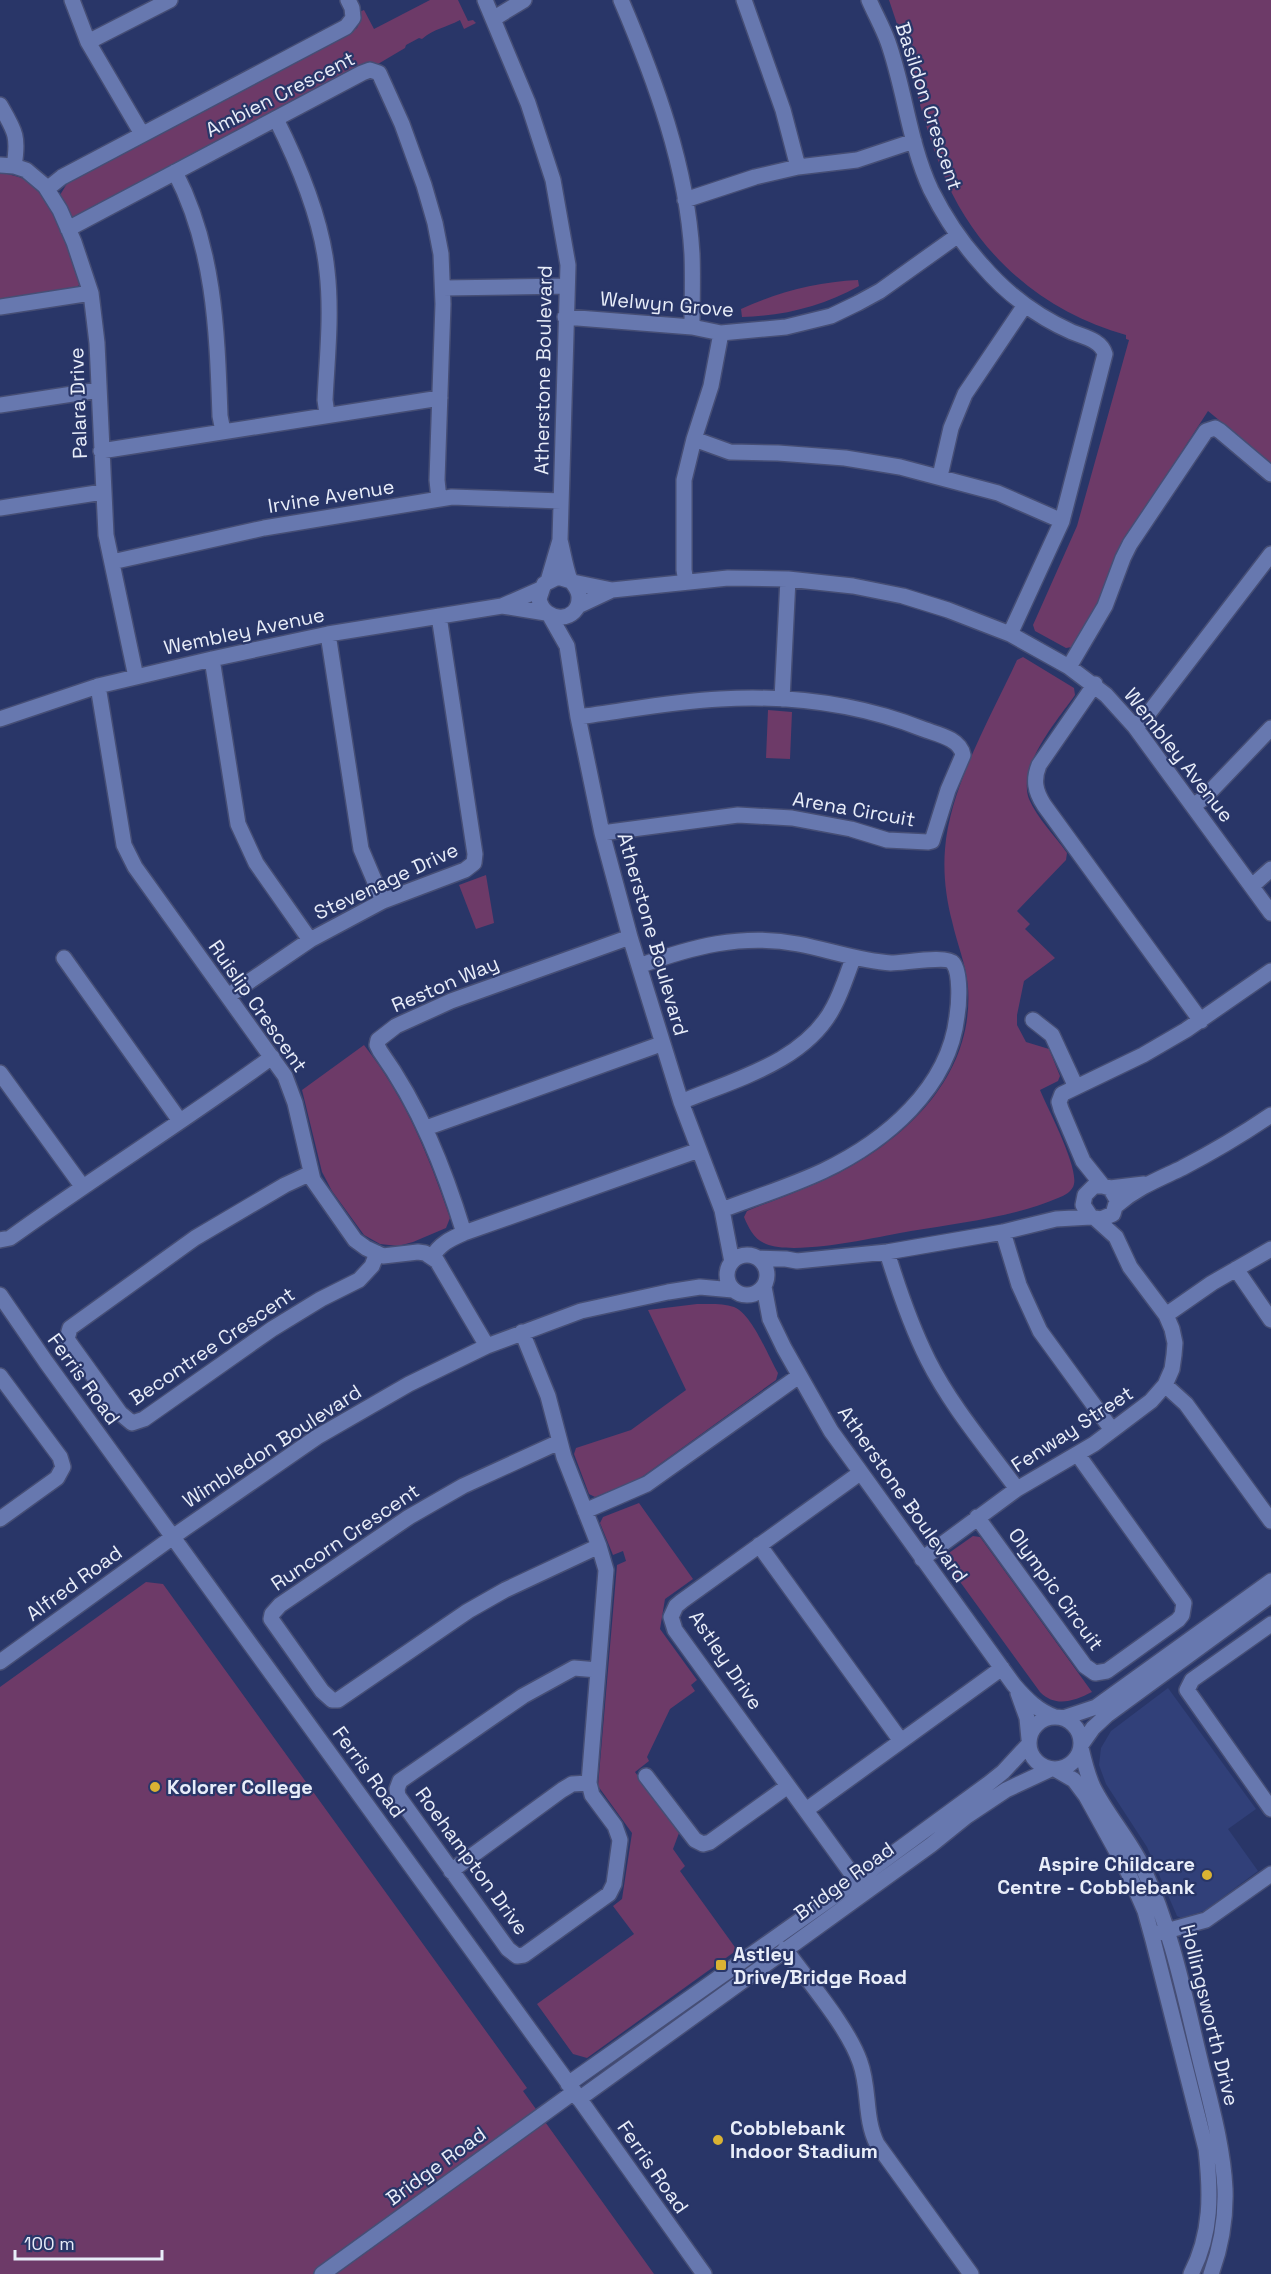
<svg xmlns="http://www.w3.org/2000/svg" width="1271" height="2274" font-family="'Space Grotesk',sans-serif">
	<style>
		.built { fill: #314079 }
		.green { fill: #6d3a68 }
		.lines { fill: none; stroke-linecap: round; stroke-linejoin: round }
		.minor-casing { stroke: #464e75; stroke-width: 18 }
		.minor { stroke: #6778af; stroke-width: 15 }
		.poi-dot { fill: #dab333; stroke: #293668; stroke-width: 2 }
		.labels { text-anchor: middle; stroke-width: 4.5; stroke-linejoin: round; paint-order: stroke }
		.street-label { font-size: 20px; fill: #e8edf9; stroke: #293668 }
		.poi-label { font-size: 20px; font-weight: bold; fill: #e8edf9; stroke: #293668; text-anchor: start }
	</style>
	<rect width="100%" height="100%" fill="#293668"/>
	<path class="built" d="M1168,1688L1256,1809L1228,1829L1258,1871L1204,1911L1181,1918L1177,1916L1147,1847L1106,1784L1099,1765L1101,1748L1111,1731Z"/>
	<path class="green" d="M430,0H458L468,21L473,20L476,23L464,29L460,20C445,28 435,28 422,39L419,38L406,45L405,48L378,64L372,65L78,219L71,216L60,195L68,182L357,28L361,19L359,12L364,10L374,29Z
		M889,0H1271V463L1208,411L1122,544L1100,599L1089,621L1072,647L1066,648L1035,631L1033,625L1077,526L1129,340L1126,339V335C1042,312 974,252 942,171C920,116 909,56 889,0Z
		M0,173C20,175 36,183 49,197L83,281L76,288L0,303Z
		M858,280L859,286C823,306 784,316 742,317L741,309C778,292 817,282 858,280Z
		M1023,657L1074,688L1075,695C1057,721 1017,766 1029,799C1037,818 1055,836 1067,853L1066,860L1017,911L1030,924L1025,929L1055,958L1024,981L1017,1015V1025L1026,1042L1049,1049L1060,1076L1058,1081L1040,1090C1048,1109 1078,1166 1074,1184C1073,1191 1064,1196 1058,1198C1014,1217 958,1223 911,1231C877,1237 796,1256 766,1244C754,1239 749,1229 744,1217L747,1211C777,1199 809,1188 839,1173C910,1136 974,1073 968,987C966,964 957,944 952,921C946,898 943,873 945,849C950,786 991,717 1017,660Z
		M768,710L792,712L790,759L766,758Z
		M486,875L494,923L476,929L459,885Z
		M364,1045C406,1099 428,1154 450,1218L446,1228L413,1242L398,1246L380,1244L364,1235L332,1191L322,1172L302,1090Z
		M697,1304C709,1304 723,1303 734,1307C752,1314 768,1356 778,1373L776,1380L639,1479L595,1497L589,1494L574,1454L576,1448L631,1430L686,1390L648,1310Z
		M639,1503L693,1579L665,1599L660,1629L697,1680L691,1685L695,1691L670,1709L647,1757L649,1761L635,1772L679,1833L673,1849L685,1866L680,1871L737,1950L587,2058L573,2054L537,2004L634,1934L613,1906L622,1899L632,1833L598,1786L617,1565L626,1561L623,1551L613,1555L600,1523L603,1517Z
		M973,1536L980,1537L1092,1692C1074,1701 1056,1708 1040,1692L945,1561L946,1555Z
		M146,1582L163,1584L527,2088L523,2091L654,2274H0V1687Z"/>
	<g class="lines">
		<defs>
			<path id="minor" d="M72,0L88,42L142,134
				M485,0L528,103L553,180L568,265L560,540C563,552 565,565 569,577C572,584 579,588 579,597C580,623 544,624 539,599L544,584L558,577L571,581
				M621,0C655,80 687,166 692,254C693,278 692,303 692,327
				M744,0L783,110L798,167
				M869,0C875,14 883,28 888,42C905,90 909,143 931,190C945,218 961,242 982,265C1006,293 1038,317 1072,332C1084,337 1101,340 1105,354L1062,521L1010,634
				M493,19L524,0
				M88,42L170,0
				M0,105C15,131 19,136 14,166
				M276,119C299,165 322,219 327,271C332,314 327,358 325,400L327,414
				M0,165L14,166L26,170L45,186L60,210L74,242L91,293L97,343L106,535L136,677
				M175,172C215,249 217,332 220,416L223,431
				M47,189L62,177L346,27L353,18L352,8L348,0
				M685,200L755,177L798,167L857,160L914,141
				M68,229L362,73L370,70L379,73L402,124L424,185L435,223L441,254L443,304L437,480L439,499
				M443,288L567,286
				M0,307L91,293
				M565,317L692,327L721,333L786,327L831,316L858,303L880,291L957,236
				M0,405L99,390
				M694,439L730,452L778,453L845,458L900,467L998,493L1062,521
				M101,451L440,398
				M940,476L951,428L965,394L1025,305
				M0,508L103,492
				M112,562L264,528L452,497L561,501
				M548,581L560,540
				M573,582L612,590
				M686,582L684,570V480L694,439L711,386L721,333
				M502,606L546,613
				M578,606L612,590L728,578L788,579L853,586L903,596L948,610L1010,634L1069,667L1106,695L1135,727L1271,913
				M550,616L567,646L578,717L602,833L630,937L681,1102L722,1210L732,1262
				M328,634L361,849L383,901
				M212,659L238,824L256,863L310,940
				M1069,667L1105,606L1123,558L1130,544L1206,431L1215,428L1220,431L1271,474
				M1095,684L1039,765C1033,780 1035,791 1044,805L1201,1021
				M98,686L124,845L135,867L285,1076L295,1103L313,1180L355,1240L366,1248L383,1256L418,1252L425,1253L437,1261L487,1346
				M782,699L788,579
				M578,717C625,711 673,701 720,699C788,695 859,704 923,729C936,734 960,738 963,755L948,790L932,841L928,842L887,840L851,829L792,818L738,815L602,833
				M0,719L98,686L212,659L328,634L502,606L541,589
				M1135,727L1145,718L1271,554
				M1193,806L1204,798L1271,728
				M1252,886L1271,869
				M64,958L180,1121
				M639,966C691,947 742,933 798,944C830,950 859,961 891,963C904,963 947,955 953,963C961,973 959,1004 957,1016C949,1088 886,1141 823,1171C791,1186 756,1197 722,1210
				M228,996L310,940L383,901L465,870L474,863L475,854L439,616
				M1033,1020L1052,1035L1076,1087
				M0,1073L82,1186
				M681,1102C733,1080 806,1062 834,1006C842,991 847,974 853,959
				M426,1128L661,1044
				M311,1173L285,1185L195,1238L70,1328L67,1339L71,1345L120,1413L132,1423L144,1419L272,1329L321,1299L359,1280L372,1266L377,1253
				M1103,1186L1083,1161L1061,1109L1059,1102L1062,1094L1143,1055L1186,1030L1271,971
				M1110,1188L1117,1200L1113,1214L1101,1219L1091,1217L1083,1205L1085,1195L1094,1186H1103L1110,1188L1144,1184
				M1117,1205C1138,1187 1157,1180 1182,1168C1213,1152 1243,1134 1271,1115
				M1003,1232L1019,1285L1040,1331L1112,1430
				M464,1233C444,1168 420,1107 380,1051L377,1045L378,1040L396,1026L451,1001L630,937
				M0,1240L10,1238C96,1176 186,1120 272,1057
				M887,1252C898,1288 911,1326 928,1360C951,1406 987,1448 1017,1489
				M727 1275a20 20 0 1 1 40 0a20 20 0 1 1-40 0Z
				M432,1257C440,1244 450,1239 464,1233L699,1150
				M758,1258L786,1259L797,1261L887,1252L1003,1232L1056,1219L1091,1217
				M1236,1269L1271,1320
				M764,1287L770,1319L784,1348L831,1431L1014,1685C1026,1699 1038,1711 1055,1717
				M0,1295L46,1362L561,2073L704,2274
				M1166,1315L1212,1283L1271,1249
				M522,1332L548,1396L564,1457L599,1546L606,1570L589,1783L592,1795L615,1826L620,1840L614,1884L609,1894L524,1955L517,1956L508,1949L398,1796L397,1789L400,1781L523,1696L574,1668L598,1670
				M0,1376L60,1457L63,1467L57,1478L0,1519
				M1165,1385L1186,1404L1271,1521
				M559,1442L463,1486L409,1517L280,1605L272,1614L271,1619L322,1691L332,1700H338L468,1611L505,1590L599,1546
				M860,1473L682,1601L676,1606L671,1617L675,1630L865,1892
				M585,1511L647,1484L799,1376
				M977,1517L1085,1666L1095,1673L1107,1671L1178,1620L1182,1615L1184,1603L1078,1455
				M759,1545L901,1741
				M922,1559L1017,1489L1094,1444L1151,1401L1165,1385L1172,1369L1174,1355L1175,1343L1172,1329L1166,1315L1130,1267L1116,1237L1096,1219
				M1271,1624L1192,1680L1187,1690L1271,1809
				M0,1662L184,1529L317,1437L409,1384L487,1346L581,1311L668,1292L700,1287L733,1290
				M1018,1693L1027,1718L1029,1739
				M1029 1743a26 26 0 1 1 52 0a26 26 0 1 1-52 0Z
				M1063,1718L1096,1707L1271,1581
				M1081,1745L1093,1728L1107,1715L1271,1595
				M1081,1748C1084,1761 1087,1774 1093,1787C1107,1815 1129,1839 1143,1868C1172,1930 1185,1998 1201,2064C1211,2105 1223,2147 1225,2189C1226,2218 1221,2247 1211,2274
				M1055,1769L1074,1780L1086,1796L1128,1872L1145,1911L1153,1940L1206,2149C1211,2193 1212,2233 1191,2274
				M646,1776L695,1840L703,1844L710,1842L788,1786
				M806,1810L1002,1668
				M451,1871L562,1790L572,1784L589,1783
				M1159,1933L1206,1920L1271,1874
				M785,1949C808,1981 848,2027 860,2062C870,2089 864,2118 877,2144L971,2274
				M568,2084L857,1880L988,1784L1003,1772L1029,1744
				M579,2099L931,1845L967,1816L1006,1790L1051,1769
				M322,2274L574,2092"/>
		</defs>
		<use href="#minor" class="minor-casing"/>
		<use href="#minor" class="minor"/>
	</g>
	<g class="poi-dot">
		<circle cx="155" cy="1787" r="6"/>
		<circle cx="1207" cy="1875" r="6"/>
		<rect x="715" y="1959" width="12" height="12" rx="3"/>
		<circle cx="718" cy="2140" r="6"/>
	</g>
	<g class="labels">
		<g class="street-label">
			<text transform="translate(280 94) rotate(-27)" y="7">Ambien Crescent</text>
			<text transform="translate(929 106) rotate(72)" y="7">Basildon Crescent</text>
			<text transform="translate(667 304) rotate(5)" y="7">Welwyn Grove</text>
			<text transform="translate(543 370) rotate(-89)" y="7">Atherstone Boulevard</text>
			<text transform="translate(78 403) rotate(-92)" y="7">Palara Drive</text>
			<text transform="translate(331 496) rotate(-9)" y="7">Irvine Avenue</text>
			<text transform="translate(244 631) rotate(-12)" y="7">Wembley Avenue</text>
			<text transform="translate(1179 755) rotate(52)" y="7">Wembley Avenue</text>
			<text transform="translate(854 809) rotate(10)" y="7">Arena Circuit</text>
			<text transform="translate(386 881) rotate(-25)" y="7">Stevenage Drive</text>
			<text transform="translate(653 934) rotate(74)" y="7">Atherstone Boulevard</text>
			<text transform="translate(445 984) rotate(-23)" y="7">Reston Way</text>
			<text transform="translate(258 1006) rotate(55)" y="7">Ruislip Crescent</text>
			<text transform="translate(212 1346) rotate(-34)" y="7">Becontree Crescent</text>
			<text transform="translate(84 1379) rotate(54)" y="7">Ferris Road</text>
			<text transform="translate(1072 1429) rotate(-33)" y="7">Fenway Street</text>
			<text transform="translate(272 1446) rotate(-33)" y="7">Wimbledon Boulevard</text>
			<text transform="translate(903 1494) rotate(55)" y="7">Atherstone Boulevard</text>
			<text transform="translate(345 1537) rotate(-34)" y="7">Runcorn Crescent</text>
			<text transform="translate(74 1583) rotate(-36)" y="7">Alfred Road</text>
			<text transform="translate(1056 1589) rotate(54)" y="7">Olympic Circuit</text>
			<text transform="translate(726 1660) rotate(56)" y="7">Astley Drive</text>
			<text transform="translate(369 1772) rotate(54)" y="7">Ferris Road</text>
			<text transform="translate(472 1861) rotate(54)" y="7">Roehampton Drive</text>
			<text transform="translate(844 1881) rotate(-36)" y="7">Bridge Road</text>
			<text transform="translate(1210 2015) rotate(76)" y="7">Hollingsworth Drive</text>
			<text transform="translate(436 2166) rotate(-36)" y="7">Bridge Road</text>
			<text transform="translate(653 2167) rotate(55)" y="7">Ferris Road</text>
		</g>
		<g class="poi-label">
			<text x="167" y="1794">Kolorer College</text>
			<text x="1195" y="1871" text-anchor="end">Aspire Childcare<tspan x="1195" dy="23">Centre - Cobblebank</tspan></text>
			<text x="733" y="1961">Astley<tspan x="733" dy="23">Drive/Bridge Road</tspan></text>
			<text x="730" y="2135">Cobblebank<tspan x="730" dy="23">Indoor Stadium</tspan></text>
		</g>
	</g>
	<path d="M15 2250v9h147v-9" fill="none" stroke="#e8edf9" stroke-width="3"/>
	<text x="24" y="2250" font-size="18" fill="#e8edf9" stroke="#293668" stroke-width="4.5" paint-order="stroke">100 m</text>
</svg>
